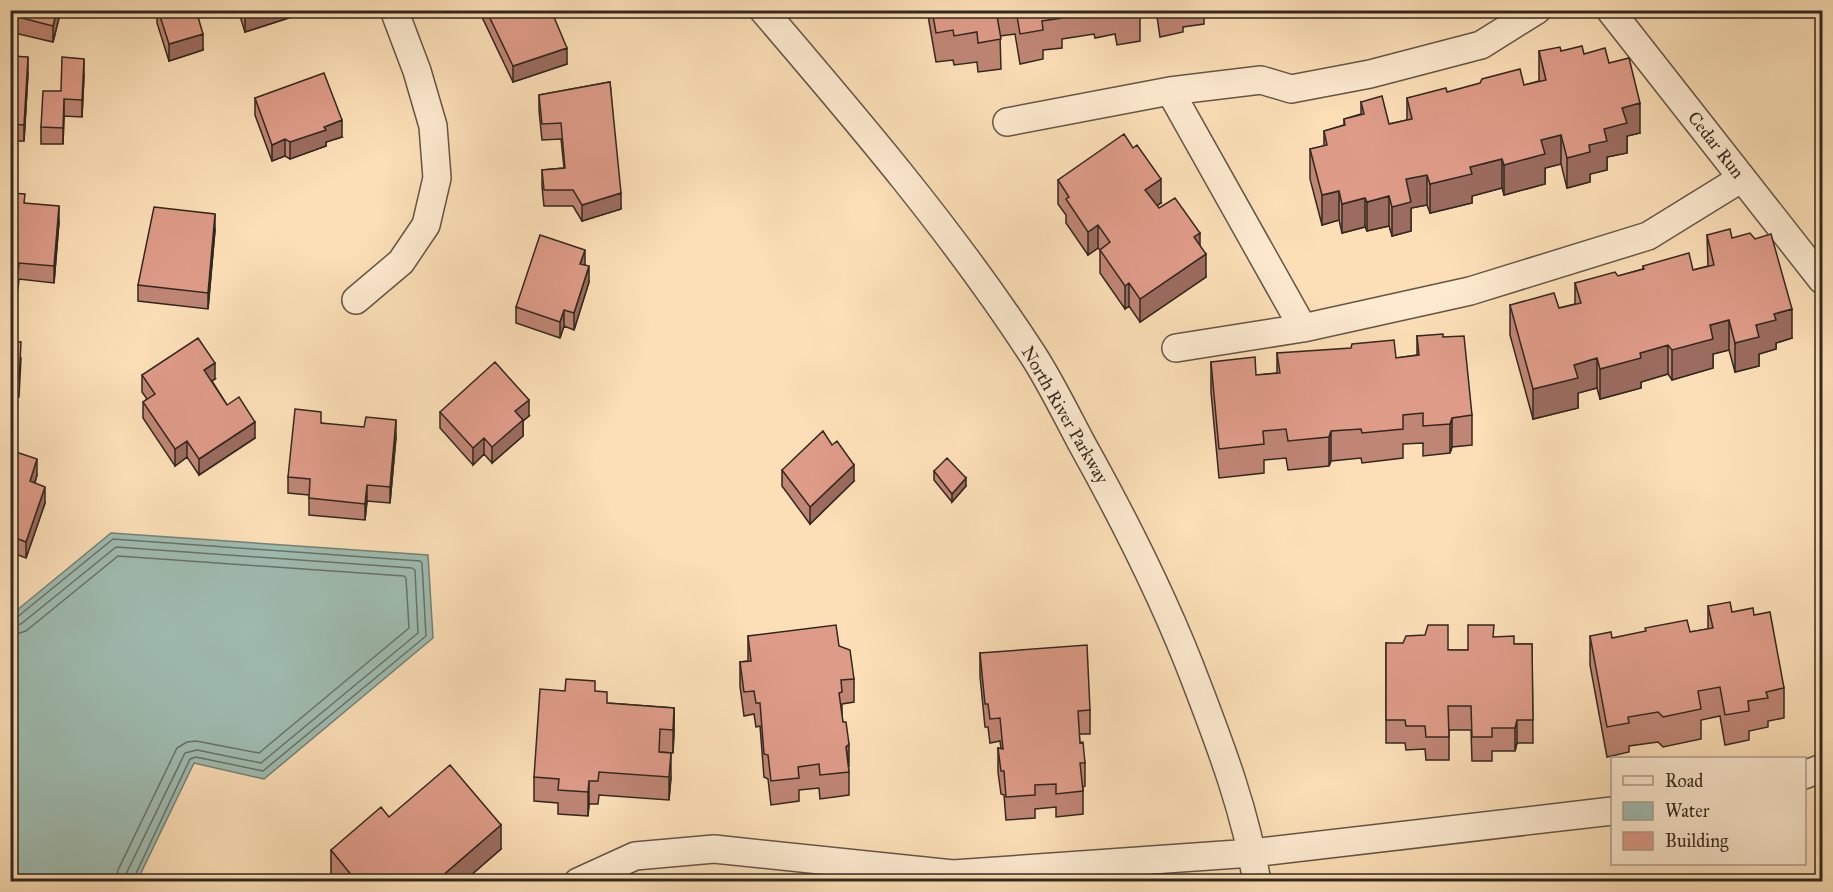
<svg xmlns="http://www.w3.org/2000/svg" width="1833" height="892" font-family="'IM FELL Great Primer',serif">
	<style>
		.water { fill: #9fbcb1; stroke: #738177; stroke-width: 1.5 }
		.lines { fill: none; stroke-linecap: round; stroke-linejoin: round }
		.shore { stroke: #687268; stroke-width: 1.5 }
		.minor-casing { stroke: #645645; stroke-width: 30 }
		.minor { stroke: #fdead0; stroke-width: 27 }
		.wall { fill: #bf8575; stroke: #32281f; stroke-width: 1.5 }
		.shaded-wall { fill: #9b6c5f; stroke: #32281f; stroke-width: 1.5 }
		.building { fill: #de9b88; stroke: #32281f; stroke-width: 1.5 }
		.labels { text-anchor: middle; stroke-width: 5; stroke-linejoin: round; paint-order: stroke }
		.street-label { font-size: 18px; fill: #32281f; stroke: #fdead0 }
	</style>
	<rect width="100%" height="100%" fill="#fcdfb7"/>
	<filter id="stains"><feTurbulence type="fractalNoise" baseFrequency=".00333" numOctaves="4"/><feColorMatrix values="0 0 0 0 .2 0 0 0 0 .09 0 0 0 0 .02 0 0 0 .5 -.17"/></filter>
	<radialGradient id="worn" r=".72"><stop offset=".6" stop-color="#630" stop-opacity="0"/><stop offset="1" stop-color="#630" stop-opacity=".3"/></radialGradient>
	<path class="water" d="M111,533L428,555L433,638L264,779L194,763L137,881H11V615Z"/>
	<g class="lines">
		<path class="shore" d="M10,619L16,618L113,539L420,561L422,563L426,636L263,771L196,757L190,759L132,882
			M10,627L21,624L116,547L412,568L415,570L418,633L261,763L197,750L185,753L126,874L125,882
			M10,636L26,631L118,556L404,576L406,578L409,628L259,753L196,741L187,742L177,748L118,870L116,882"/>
		<defs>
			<path id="minor" d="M763,10C858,121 953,232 1033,355C1051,383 1066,414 1082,444C1125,521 1165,600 1196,682C1221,747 1246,813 1257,882
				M1610,10L1822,280
				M1170,91L1303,328
				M1007,122L1170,91L1261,80L1291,89L1370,74L1481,45L1537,10
				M356,300L401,262L426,225L437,178L433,126L417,71L394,10
				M1176,348L1303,328L1470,291L1648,236L1742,178
				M1804,775L1822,768
				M578,882L635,856L714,849L953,874L1252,853L1612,811"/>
		</defs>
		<use href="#minor" class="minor-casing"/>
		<use href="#minor" class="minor"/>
	</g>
	<path class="wall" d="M10,10H61L53,42L10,32Z
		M157,10H218L198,17L203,50L169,61L157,23Z
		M238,10H298V15L245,32Z
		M481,10H551L567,64L513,82L481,15Z
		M927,10H1140V41L1117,45L1115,34L1095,38L1094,34L1062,39V48L1043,50V59L1020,64L1015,34L1000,36L1001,69L978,72L977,62L954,65L953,60L936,62Z
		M1156,10H1204V24L1183,27V32L1160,37Z
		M1539,51H1561L1584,54L1609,63L1640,133L1627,136V153L1607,157V170L1590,174V182L1567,188L1561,164L1545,168V184L1504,195L1502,188L1472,196V203L1430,213L1427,205L1411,208V231L1392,236L1389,226L1367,231L1365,227L1342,233L1339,220L1322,225L1310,179V149L1324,146V131L1344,125V119L1361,114V102L1389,124L1407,120V98L1447,92L1524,85L1539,81Z
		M10,56L28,73L24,141H10Z
		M84,75L82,117L64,116L63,144H41V127L61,91Z
		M610,82L621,209L582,221L573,206H544L542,187V170L564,168L561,139L542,140L539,111V95Z
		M255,98L342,137L326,142V146L290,159L285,156L272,161L255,115Z
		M1058,180L1161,203L1156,206L1159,208L1200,246L1206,277L1140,322L1129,306L1125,309L1100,273V250L1098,248L1088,255L1066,223V215L1058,204Z
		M10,193L25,203L59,222L54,283L19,279L18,289H10Z
		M215,230L208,309L138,301V285Z
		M1707,235L1732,238L1792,338L1776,343V349L1759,354V366L1735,372L1729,350L1713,354V368L1672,380L1668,374L1641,382V388L1600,399L1597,388L1578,393V408L1533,419L1510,335V305L1559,308L1575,304V283L1618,276L1643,269V266L1693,270L1708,266Z
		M585,265L589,282L574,330L564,326L560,338L516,323V307Z
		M10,323L12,341L21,358L19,397H10Z
		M1417,336L1443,337L1472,415V445L1452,447L1450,453L1423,456V443L1403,444V458L1362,463L1361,458L1331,461L1329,466L1288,470L1286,458L1264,460V473L1219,478L1211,392V362L1256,375L1277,373V353L1396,358L1417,355Z
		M142,375L215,379L212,381L227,405L255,438L199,475L187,457L175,466L143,418V402L147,399L142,392Z
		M440,412L529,416L523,421V436L492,463L484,454L473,465L440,428Z
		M321,423L396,437L390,503L367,501L365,520L309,515V495L288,493V477Z
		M10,450L37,475L35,483L45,503L26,558L13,553Z
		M782,470L854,481L810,524L782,486Z
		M934,471L966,486L952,502L934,480Z
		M1708,606L1732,612L1754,615L1784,688V718L1768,721V727L1749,731V740L1725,745L1720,716L1701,720V739L1663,747L1658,742L1629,746V752L1607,757L1590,665V636L1612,638L1690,632L1708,629Z
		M748,636L839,646L854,679V702L842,704V716L849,772V795L820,799L819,788L799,790V801L771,805L768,779L764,777L760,726L756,727L754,714L744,716L740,686V662L748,661Z
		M1494,637L1514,644H1532L1533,743H1517L1515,751H1492V761H1472L1471,730H1449V760H1426L1425,749L1406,750L1405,743H1386V643L1448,650H1468Z
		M980,653L1090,710V734H1079L1080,743L1085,763V786L1083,787V814L1056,817V807L1035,809V818L1006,820L1004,795L1001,794L998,772V748L1001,749L1000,741L990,743L988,727H985L980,676Z
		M595,691L607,703L674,708V731L673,753L660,752L671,777L669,800L599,795L598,804H589L588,816L558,814V803L534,801V777Z
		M389,817L501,849L463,882H337L331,874V850Z"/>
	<path class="shaded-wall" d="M57,10H61L53,42V26Z
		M193,10H218L193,19Z
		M262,10H298V15L245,32V16Z
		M203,34V50L169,61V44Z
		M567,48V64L513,82V66Z
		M28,57V73L24,141V125Z
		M84,59V75L82,117V100Z
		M64,99V116L63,144V128Z
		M1640,103V133L1627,136V153L1607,157V170L1590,174V182L1567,188V158L1589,145L1622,108Z
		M342,120V137L326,142V146L290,159V142L324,127Z
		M1561,135V164L1545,168V184L1504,195V165L1541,140Z
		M285,139V156L272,161V145Z
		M1502,159V188L1472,196V203L1430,213V184L1470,167Z
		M1427,175V205L1411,208V231L1392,236V207L1406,179Z
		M1161,179V203L1145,213V190Z
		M1339,191V220L1322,225V195Z
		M621,193V209L582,221V205Z
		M1389,196V226L1367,231V202Z
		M1365,198V227L1342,233V204Z
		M59,206V222L54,283V266Z
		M215,214V230L208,309V293Z
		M1098,225V248L1088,255V232Z
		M1200,233V257L1194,237Z
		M585,250V267L580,264Z
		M1206,254V277L1140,322V299Z
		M589,266V282L574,330V313Z
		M1129,283V306L1125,309V286Z
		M1792,309V338L1776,343V349L1759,354V366L1735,372V343L1756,325L1774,314Z
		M564,310V326L560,338V322Z
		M1729,320V350L1713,354V368L1672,380V350L1710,325Z
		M1668,345V374L1641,382V388L1600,399V369L1640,353Z
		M1597,358V388L1578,393V408L1533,419V389L1574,365Z
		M215,363V379L204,386V370Z
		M529,400V416L523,421V436L492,463V447L515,411Z
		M1452,418V447L1450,453V424Z
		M396,420V437L390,503V487Z
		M255,422V438L199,475V459Z
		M1331,431V461L1329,466V437Z
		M484,438V454L473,465V448Z
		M187,441V457L175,466V449Z
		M37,459V475L30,497V481Z
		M854,465V481L810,524V507Z
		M966,478V486L952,502V494Z
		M367,485V501L365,520V504Z
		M45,487V503L26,558V542Z
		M13,537V553L10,559V543Z
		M674,708V731L673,753V730Z
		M1517,720V743L1515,751V728Z
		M849,744V767L846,747Z
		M671,753V777L669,800V777Z
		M589,781V804L588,816V792Z
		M501,825V849L463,882H441V877Z"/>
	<path class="building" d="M10,10H57L53,26L10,15Z
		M158,10H196L203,34L169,44Z
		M243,10H262L245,16Z
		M486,10H551L567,48L513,66Z
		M932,10H996L1001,39L978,43L977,32L954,36L953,30L936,33Z
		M1016,10H1061L1062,18L1042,21L1043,30L1020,34Z
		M1116,10H1140V11L1117,15Z
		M1582,46L1584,54L1605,48L1609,63L1629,58L1640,103L1622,108L1627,123L1604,129L1607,141L1589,145L1590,152L1567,158L1561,135L1541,140L1545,154L1504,165L1502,159L1470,167L1472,174L1430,184L1427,175L1406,179L1411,202L1392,207L1389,196L1367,202L1365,198L1342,204L1339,191L1322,195L1310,149L1327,145L1324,131L1345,125L1344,119L1364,114L1361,102L1382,96L1389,124L1412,119L1407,98L1446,88L1447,92L1480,83L1482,79L1520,69L1524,85L1546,80L1539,51L1560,47L1561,51Z
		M10,56L28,57L24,125L10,124Z
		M62,57L84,59L82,100L64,99L63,128L41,127L43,91H61Z
		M324,73L342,120L324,127L326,130L290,142L285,139L272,145L255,98Z
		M610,82L621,193L582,205L573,190H544L542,170L565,168L561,123L542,124L539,95Z
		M1124,134L1133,148L1137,145L1161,179L1145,190L1159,208L1175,198L1200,233L1194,237L1206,254L1140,299L1129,283L1125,286L1100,250L1110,242L1098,225L1088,232L1066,199L1069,197L1058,180Z
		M10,193L25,194L24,203L59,206L54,266L19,263L18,273L10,272Z
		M154,207L215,214L208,293L138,285Z
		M1730,229L1732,238L1750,233L1755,239L1771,234L1792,309L1774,314L1776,320L1756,325L1759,337L1735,343L1729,320L1710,325L1713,339L1672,350L1668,345L1640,353L1641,358L1600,369L1597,358L1574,365L1578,378L1533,389L1510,305L1554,293L1559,308L1581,303L1575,283L1615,272L1618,276L1644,269L1643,266L1689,253L1693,270L1714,265L1707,235Z
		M540,235L585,250L580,264L589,266L574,313L564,310L560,322L516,307Z
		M1443,334V337L1464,336L1472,415L1452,418L1450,424L1423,426V413L1403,415V429L1362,433L1361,429L1331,431L1329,437L1288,441L1286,429L1263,431L1264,444L1219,449L1211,362L1255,357L1256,375L1280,373L1277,353L1351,348L1352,344L1394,340L1396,358L1419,355L1417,336Z
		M198,338L215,363L204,370L227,405L239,397L255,422L199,459L187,441L175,449L143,402L155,394L142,375Z
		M10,341L21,342L19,381L10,380Z
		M495,362L529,400L515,411L523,420L492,447L484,438L473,448L440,412Z
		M295,409L321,412V423L364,427L366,417L396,420L390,487L367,485L365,504L309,498L310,479L288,477Z
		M823,431L832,445L837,441L854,465L810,507L782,470Z
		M10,450L37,459L30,481L45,487L26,542L13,537L10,543Z
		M947,458L966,478L952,494L934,471Z
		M1730,602L1732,612L1753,608L1754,615L1770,612L1784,688L1766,692L1768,698L1748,701L1749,711L1725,715L1720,687L1698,691L1701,709L1663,717L1658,712L1628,717L1629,723L1607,727L1590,636L1611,632L1612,638L1646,631L1645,628L1687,620L1690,632L1713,628L1708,606Z
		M836,625L839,646L850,650L854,679L841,680L842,692L839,693L843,722H846L849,744L846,747L849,772L820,775L819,764L798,767L799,778L771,781L768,755L764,754L760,703H756L754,691L744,692L740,662L751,661L748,636Z
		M1428,625H1448V650H1468V625H1494L1493,637L1514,636V644H1532L1533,720H1517L1515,728H1492V737H1472L1471,706H1448L1449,737H1426L1425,726H1406L1405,720H1386V643H1403L1406,636L1425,635Z
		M1087,645L1090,710L1078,711L1080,743L1083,742L1085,763H1080L1083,791L1056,794V784L1035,785V795L1006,797L1004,771H1001L998,748L1003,749L1000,718L990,719L988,704H985L980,653Z
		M566,679L595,681V691L607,692V703L674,708L673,730L660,729L659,752L671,753L669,777L599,772L598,781H589L588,792L558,790L559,779L534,777L540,689L565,691Z
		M450,765L501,825L441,877L444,882H357L331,850L381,807L389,817Z"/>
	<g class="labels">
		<g class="street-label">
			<text transform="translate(1716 145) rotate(52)" y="6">Cedar Run</text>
			<text transform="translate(1065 415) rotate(60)" y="6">North River Parkway</text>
		</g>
	</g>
	<rect width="1833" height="892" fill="none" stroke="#fcdfb7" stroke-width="36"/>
	<rect x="12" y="12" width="1809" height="868" fill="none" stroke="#32281f" stroke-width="3"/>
	<rect x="18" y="18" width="1797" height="856" fill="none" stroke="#32281f" stroke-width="1.5"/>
	<rect x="1611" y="757" width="195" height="108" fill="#fdead0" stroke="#ac9c89" stroke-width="1.5"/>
	<rect x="1623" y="776" width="30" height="9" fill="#fdead0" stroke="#ac9c89" stroke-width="1.5"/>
	<text x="1665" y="787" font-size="18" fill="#32281f">Road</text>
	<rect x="1623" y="802" width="30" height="18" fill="#9fbcb1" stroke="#ac9c89" stroke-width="1.5"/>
	<text x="1665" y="817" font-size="18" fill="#32281f">Water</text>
	<rect x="1623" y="832" width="30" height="18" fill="#de9b88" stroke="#ac9c89" stroke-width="1.5"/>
	<text x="1665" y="847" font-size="18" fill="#32281f">Building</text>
	<rect width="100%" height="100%" filter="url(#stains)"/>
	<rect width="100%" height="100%" fill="url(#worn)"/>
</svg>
